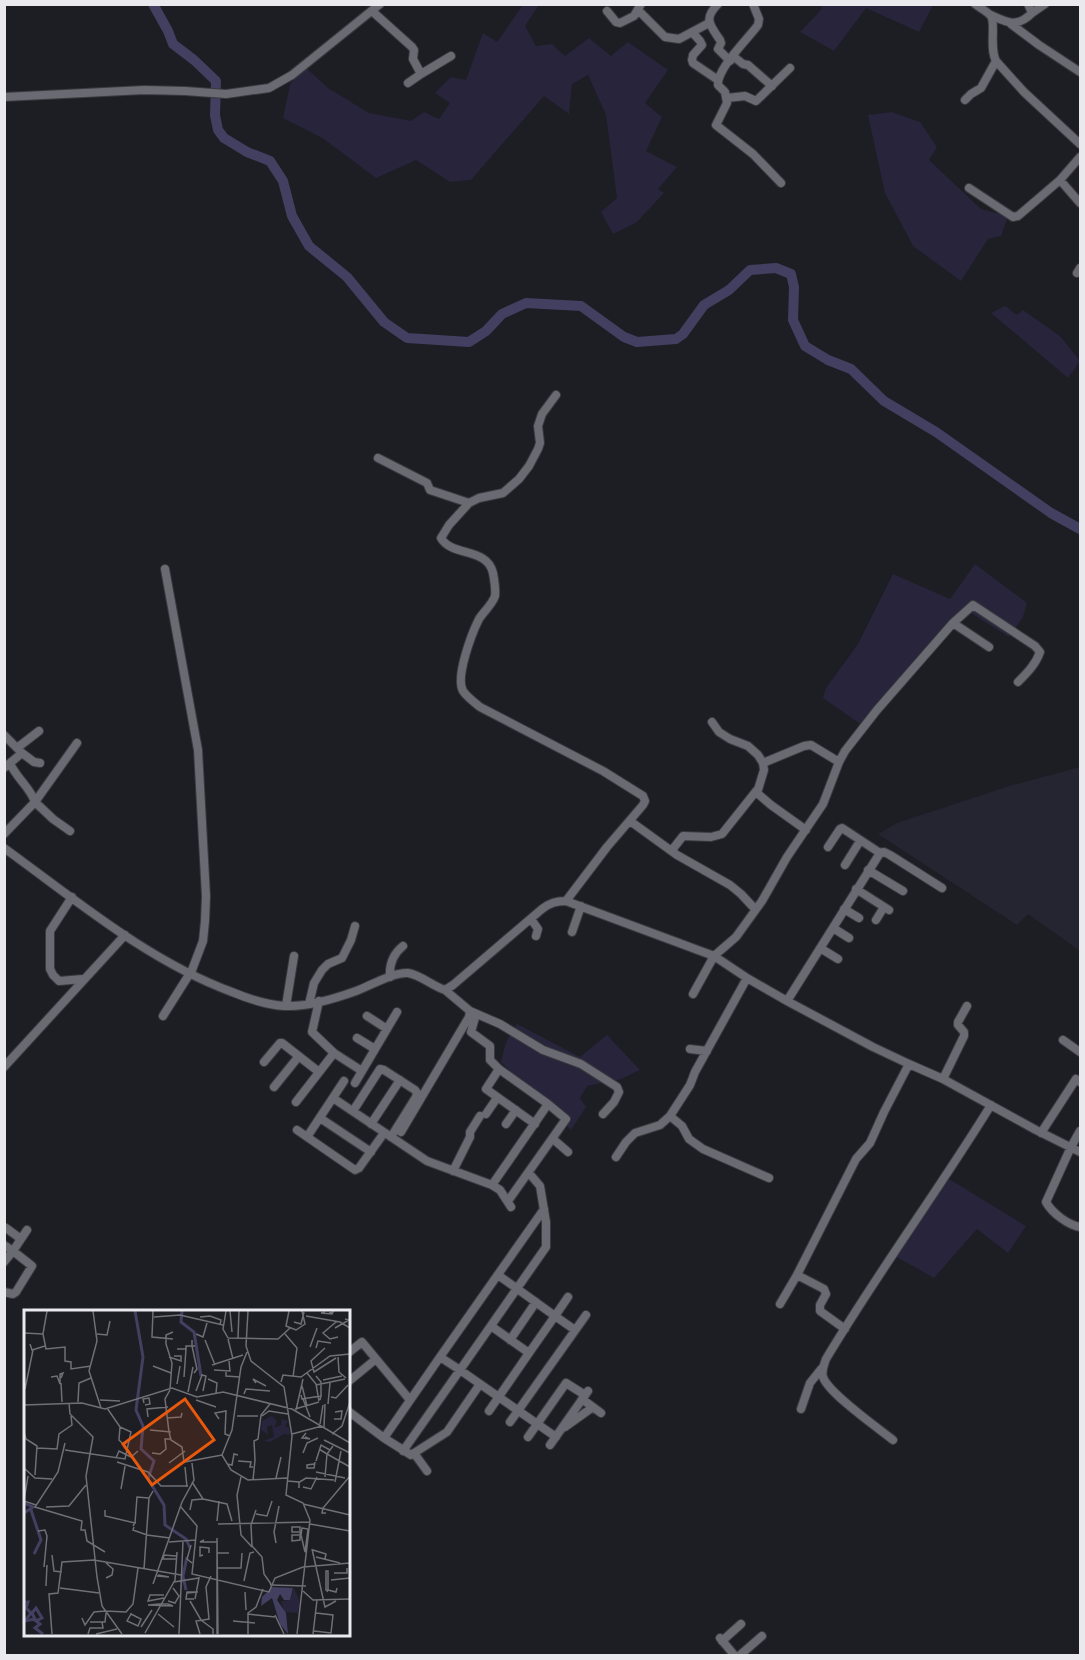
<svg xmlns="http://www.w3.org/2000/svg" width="1085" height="1660" font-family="Literata,serif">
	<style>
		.built { fill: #252431 }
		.green { fill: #27243b }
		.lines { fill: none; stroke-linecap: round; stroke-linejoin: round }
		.river { stroke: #423f61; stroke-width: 10 }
		.minor-casing { stroke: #3a393e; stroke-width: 10 }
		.minor { stroke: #6a6a72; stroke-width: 8 }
		.inset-river { fill: none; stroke: #423f61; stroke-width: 3 }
		.inset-road { fill: none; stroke: #6f6f75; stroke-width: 1.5 }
		.view { fill: #e8590c; fill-opacity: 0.15; stroke: #e8590c; stroke-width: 3 }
		.inset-edge { fill: none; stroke: #e9e9ee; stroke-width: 3 }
	</style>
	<rect width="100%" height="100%" fill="#1d1d24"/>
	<path class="built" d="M1080,767V951L1028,914L1017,925L878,834L897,823L1009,786Z"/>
	<path class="green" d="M523,5H539L525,26L536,46L552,44L565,56L589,38L611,56L628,42L668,70L645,103L662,117L646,151L677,167L658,189L664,193L637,222L613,234L601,212L617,198L606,115L588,75L572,84L569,114L544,96L471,180L450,182L416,160L376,178L324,139L283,118L290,85L302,64L328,88L369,113L411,121L424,112L439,119L450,103L435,93L451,77L466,80L483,33L497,42Z
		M823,5V4L933,5L919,32L866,8L834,51L800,32L820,11Z
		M892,112L920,122L937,147L929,160L981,209L1008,216L1001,236L988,239L961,281L913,246L885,193L868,115Z
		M1005,306L1017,315L1023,310L1060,336L1080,361L1068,378L991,313Z
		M975,564L1027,603L1023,617L1009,637L963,608L915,671L866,728L823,698L826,688L858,644L893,574L950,599Z
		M517,1024L580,1057L607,1035L640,1070L621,1079L587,1086L580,1098L586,1107L571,1130L501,1062L506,1042Z
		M949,1179L1026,1226L1008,1253L977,1229L934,1278L895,1256L919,1217Z"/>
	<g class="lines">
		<path class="river" d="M153,4L168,31L173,44L194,60L216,81L215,115L218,130L224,138L247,152L270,161L283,181L292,216L309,246L347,277L384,322L407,338L469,342L486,331L502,314L526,303L581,306L624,337L637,342L676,339L683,334L704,305L729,290L750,270L776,268L791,274L794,287L793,320L805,346L828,360L851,369L884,401L936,432L1051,513L1080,529"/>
		<defs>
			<path id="minor" d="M718,4C703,19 710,25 720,40L721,43L718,49L730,61
				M753,4L759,19L758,25C748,39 717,68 718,85L725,92L727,103L716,125L753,154L781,183
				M975,4C980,8 988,12 991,16C996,24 989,47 996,61L1024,92L1080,144
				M638,10L665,37L679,39L709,23
				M372,11L412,47L414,50L413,59L421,74L408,83
				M607,11L616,22L620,23L634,16L641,4
				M1032,13L1045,4
				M991,15C1008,23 1017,28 1032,13L1028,4
				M1011,24L1039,45L1080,72
				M692,32L700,41L702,45L693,55L692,60L693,63L718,80
				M733,56L743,64L748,65L772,86
				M421,74L451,56
				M4,97L144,90L185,91L226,94L269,88L292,75L380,4
				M727,98L745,96L756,101L790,68
				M965,100L971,94L981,88L996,61
				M1080,157L1060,180L1080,203
				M969,188L1013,217L1018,216L1060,180
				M1077,273L1080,268
				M556,395L542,414L538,426L540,443L538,449L529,466L519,479L503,493L479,498L469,503L449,525L441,538C452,557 487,547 493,573C494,579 496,589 495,596C492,605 484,611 479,619C472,633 455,677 463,691C467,697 474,702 480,707L603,771L643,796L645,801L643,805L607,847L566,901
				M378,458L427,483L430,490L469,503
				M953,623L973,605L1035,646L1040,652C1036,664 1027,673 1018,682
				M712,722L719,732L730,739L748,746L758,755L763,763L764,770L757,793L771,805L806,830
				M4,735L22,753L4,768
				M17,748L39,731
				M22,753L34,762L40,763
				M10,763C16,778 30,787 35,802
				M763,763L804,746L811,745L839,762
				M35,802L77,743
				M630,821L677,855L730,885L741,894L755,909
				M4,834L35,802L53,819L70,831
				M828,847L840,829L842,828L880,853
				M4,848C76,900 148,961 232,992C249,999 266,1005 285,1006C308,1007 334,999 356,991C370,986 393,972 408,973C421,975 432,986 445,990L453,985L542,909C550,903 556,901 566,901L714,956L747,978L787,1001L873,1047L909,1064L943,1079L1036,1130L1080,1152
				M672,850L683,836L711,837L722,834L757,790
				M845,865L860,841
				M868,870L903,891
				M856,889L889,910
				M72,897L50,931V969L53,975L59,981L83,979
				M844,909L859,918
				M531,919L538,929L536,936
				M876,920L884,907
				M833,928L849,938
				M572,932L581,906
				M820,948L838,959
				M390,977C389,964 393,954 403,946
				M747,978L695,1072L690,1085L670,1116L682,1126L689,1139L703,1149L769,1178
				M693,994L714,956L736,937L762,901L787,857L823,804L839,762L845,751L877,710L953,623L989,647
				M319,1001L312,1032L334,1053L362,1071
				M787,1001L880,853L884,852L890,855L942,888
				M309,1004L314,983L322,970L328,964L342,958L351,940L355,926
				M286,1006L294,956
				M470,1011L500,1024L543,1050L581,1064L617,1087L619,1092L614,1102L603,1114
				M476,1014L471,1032L490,1046V1060L499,1069L548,1104L566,1119L508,1201
				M163,1016L192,970L203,941L205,921L206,896L198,750L165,569
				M367,1016L387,1029
				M357,1038L375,1049
				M1063,1040L1080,1052
				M690,1049L707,1051
				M264,1062L280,1043H282L319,1072
				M4,1067L125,935
				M499,1069L486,1089L535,1124
				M943,1079L964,1036V1032L958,1025V1022L967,1006
				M355,1083L397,1012
				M274,1087L299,1056
				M333,1098L427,1161L492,1185L500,1190L511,1207
				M296,1102L334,1053
				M353,1111L380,1069L384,1070L415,1090L417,1093L416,1097L391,1137
				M486,1114L497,1098
				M320,1118L371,1152
				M371,1124L400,1080
				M506,1124L516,1110
				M297,1130L355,1170L359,1168L384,1133
				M1080,1131L1071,1147L1046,1202C1052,1213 1068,1225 1080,1227
				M401,1132L469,1017L470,1011L445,990
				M1041,1133L1076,1079L1080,1082
				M307,1137L344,1081
				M553,1139L568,1152
				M616,1157L626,1142L635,1133L660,1125L670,1116
				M453,1171L470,1137V1132L480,1116
				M529,1173L540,1186L546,1222V1247L460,1370L440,1357L544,1209
				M492,1185L548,1104
				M6,1228L21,1239
				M4,1245L13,1251L27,1230
				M4,1262L13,1251L32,1266L16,1292L13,1294L4,1292
				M797,1275L824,1289L826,1294L820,1305V1311L845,1329
				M568,1297L555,1316L575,1330
				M780,1304L797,1275L856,1159L870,1143L884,1112L909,1064
				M491,1326L529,1353L555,1316L498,1275
				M510,1340L536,1302
				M348,1353L362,1342L410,1400
				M440,1357L384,1438L411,1455L447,1432L480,1384
				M348,1382L376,1359
				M582,1399L601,1413
				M801,1409L810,1383L822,1368
				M348,1411L384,1438
				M489,1411L529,1353
				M510,1422L586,1315
				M565,1427L593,1407
				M528,1437L566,1383L585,1395
				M893,1440C878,1428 828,1393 823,1377C821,1371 824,1365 826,1359C878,1272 938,1191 991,1105
				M550,1445L588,1391
				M403,1451L460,1370L556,1437
				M414,1453L427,1471
				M720,1638L735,1656
				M722,1641L741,1624
				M739,1656L762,1636"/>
		</defs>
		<use href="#minor" class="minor-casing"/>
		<use href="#minor" class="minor"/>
	</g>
	<g transform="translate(24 1310)">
		<rect width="326" height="326" fill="#1d1d24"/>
		<path d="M248,106L253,111L250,118L257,115L258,109L264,111L261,116L265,118L266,125L260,124L246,132L239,131L250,127L248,115L243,117L244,125L237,120L238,111ZM270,278L276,292L274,303L260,302L257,291L266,290Z" fill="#27243b"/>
		<path d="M248,277L269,278L266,290H260L256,284L253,290L262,303L264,324L256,314L248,288L237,296L238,287Z" fill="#423f61"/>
		<path class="inset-river" d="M111,1L119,47L112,100L119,116L117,139L130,151L124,169L140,195L141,215L162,229L166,238M158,1L157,12L170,22L177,66M0,193L9,197L0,203M7,200L17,230L10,244M162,280L159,266L163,247M0,292H4L2,298L7,303L1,311L11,309L8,303L12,298L18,308L12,311L16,314L11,318L19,324"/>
		<path class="inset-road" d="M69,1L73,31L65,61L77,98M129,1L128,27L149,29M202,1L199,19L204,28M206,1L208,22M224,1L222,36L227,51L260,77L268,126L262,185L279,193L286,210L273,324M265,1L262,16L272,20L281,14L278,1M301,2L297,3L308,4L309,2L305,3M282,6L316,12L326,18M130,7L156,5L199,15M176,7L186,6L197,10L196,15M270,12L277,14L280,2M312,12L299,23L306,29L314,27M311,18L325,10L321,9M0,23L19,24L23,1M19,24L22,39L41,37V51L47,52V59L67,56M73,24L83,25L86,11M172,24L179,27L183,13M261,24L273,38M204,28L254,29L266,18M214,28L215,1M204,29L209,49M181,30L191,55M6,34L8,40L21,36M286,37L293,18M292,38L294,31L307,33M301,38L287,51L290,62L312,48M153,39H162V36H168V30M145,47L157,51V46H150M314,47L315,62L322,68M188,55L219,45M129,56L147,63M190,60L206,61L205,51M202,62V66L216,67M170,63L173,59L168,36H171M283,63L292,74L295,91M292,66L297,72V86M27,67L33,66L36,74V64L39,63L37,68M160,67L162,39M269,67L273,38M184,69L193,73L192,83M299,70L318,66M257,72L259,65L277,67L306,46L326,44M37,73L38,92M232,73L229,69L242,76M153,74L156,56M292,75L321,69M278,76L283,96M1,79L9,40M146,79L148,53L142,34V25L149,22M146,80L141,89L145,122L147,130L158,137L160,152L198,145L207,160L224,170L263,168M172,81L178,65L182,66L179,81M164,82L169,57M220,84L222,79L246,81M277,85L278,89L297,86L296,90M307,87L312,88L324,75M279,89L286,107M76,90L96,91M172,90L192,97M54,92L55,73L67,68M45,93L46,104L69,127L62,166L73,267L78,296L98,324M120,93L119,89L125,88L126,94L121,95M304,94L306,73M0,95L58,93L81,99L148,78L173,87L199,82L268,99L326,133M271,99L295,92M272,100L279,69M213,106H234M238,106L245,101L264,104M124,107L123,99L144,97M143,108L157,107L158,103M195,109L191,103L202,101L201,124L206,126M310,109H317L318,101L311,102M296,114L299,95M96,117L95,130L101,136M300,117L301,94M126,120L147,122M0,122L2,129L13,136L11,165M268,124L298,116M308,124L318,116L326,92M281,127L286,129L278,128L282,123M300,130L326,143M41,133L34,162L11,197L58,211L57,220H61L63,231L81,242M309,136L303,144L326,157M13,138L33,139L35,124L48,115L47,106M295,139L303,144L301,167M41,140L101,149L107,122L96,117L83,98M128,143L136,144L142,139L141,129H147M279,143L283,133L294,128M198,145L208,120L217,57L223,42M92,148L95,141L107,147L114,141M231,150L230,131L234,129L237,105L246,94M214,151L227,152L226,157H229M292,151L297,135L306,140M93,152L124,162L137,176H164M145,153L161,141M203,154L208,155L210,144L214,145M290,154L283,155V158H290L291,152M161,157L163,177M0,158L11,168L28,169M292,162L321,168M4,166L0,191L12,195M217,167L213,185L217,225L228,237M252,168L257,147M229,170L231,150M263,171L275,172V178M168,172L179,189L203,194L208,211M311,172L317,141M274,173L282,168L310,170M279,177L287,179L293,167M97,179L101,156M279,194L326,205M156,196L173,216L170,245M22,197L45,196L62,175M81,200V206L111,213L109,216M166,200L168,190L179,189M232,200L227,215L228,236L238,247L240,264L247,274M302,203H298L299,198L326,166M232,204L243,206L248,191M193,211L195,191M111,213L113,187L125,188M194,214L286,212M286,214L326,221M110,217L109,220L123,225L146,228M278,218L284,219L281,242L277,225ZM14,221L21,220L23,226L20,257M275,222H268V217H276V230L268,231V225H275M180,230L176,232H193M145,232L172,230M252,233L250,222L255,196M167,235L163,249L168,253M288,239L301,297L312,291M289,240L302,244L301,249M193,243H205H194M28,245L30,261L38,262M170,245L168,264L245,282L251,268L279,257L326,253M179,245L176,246V237L185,238V243M292,247L316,253M152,249H139L140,245L152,246M193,258H217L218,243M120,259L125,188L129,181M310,263H323V258M133,266L145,267L134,265M82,268L88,265L89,259L82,253M307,270L326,268M220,271L226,243L230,242M150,272L175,268L171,289M129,274L158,192L170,170L168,153M246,275L282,276M22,276L23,255M36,278L75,283M279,281L289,290L326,289M221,282L222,300M303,282L304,280V261H302V280H304L312,282L313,278M163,283L174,282H163L162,289H170M140,288L124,291L126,285H140M144,291L151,293L155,286L149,278M166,291L177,310L189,319V324M136,294H144L149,296L124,295ZM81,301L102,302L109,294L114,258M107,304L117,309L114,316L103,311L107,304V303M134,304L150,317M224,304L251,307M251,305L260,324M58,308L61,315L70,302L81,301M209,311L231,313M66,312H81L82,303M117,317L128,300M290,321L307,323L309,305L292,303M121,323L151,270L153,242M28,324L25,284L34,283L38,252L70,250L157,265M64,324L66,318H79L78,312M72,324L93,319M155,324L159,231M176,324L172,311L185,309L182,277L187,266M193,324V228L194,324M224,324V303L232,297L239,279M289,324L293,290"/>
		<path class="view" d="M161,89L190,130L128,175L99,134Z"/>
		<rect width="326" height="326" class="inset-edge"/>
	</g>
	<rect width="1085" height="1660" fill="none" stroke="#e9e9ee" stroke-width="12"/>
</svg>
